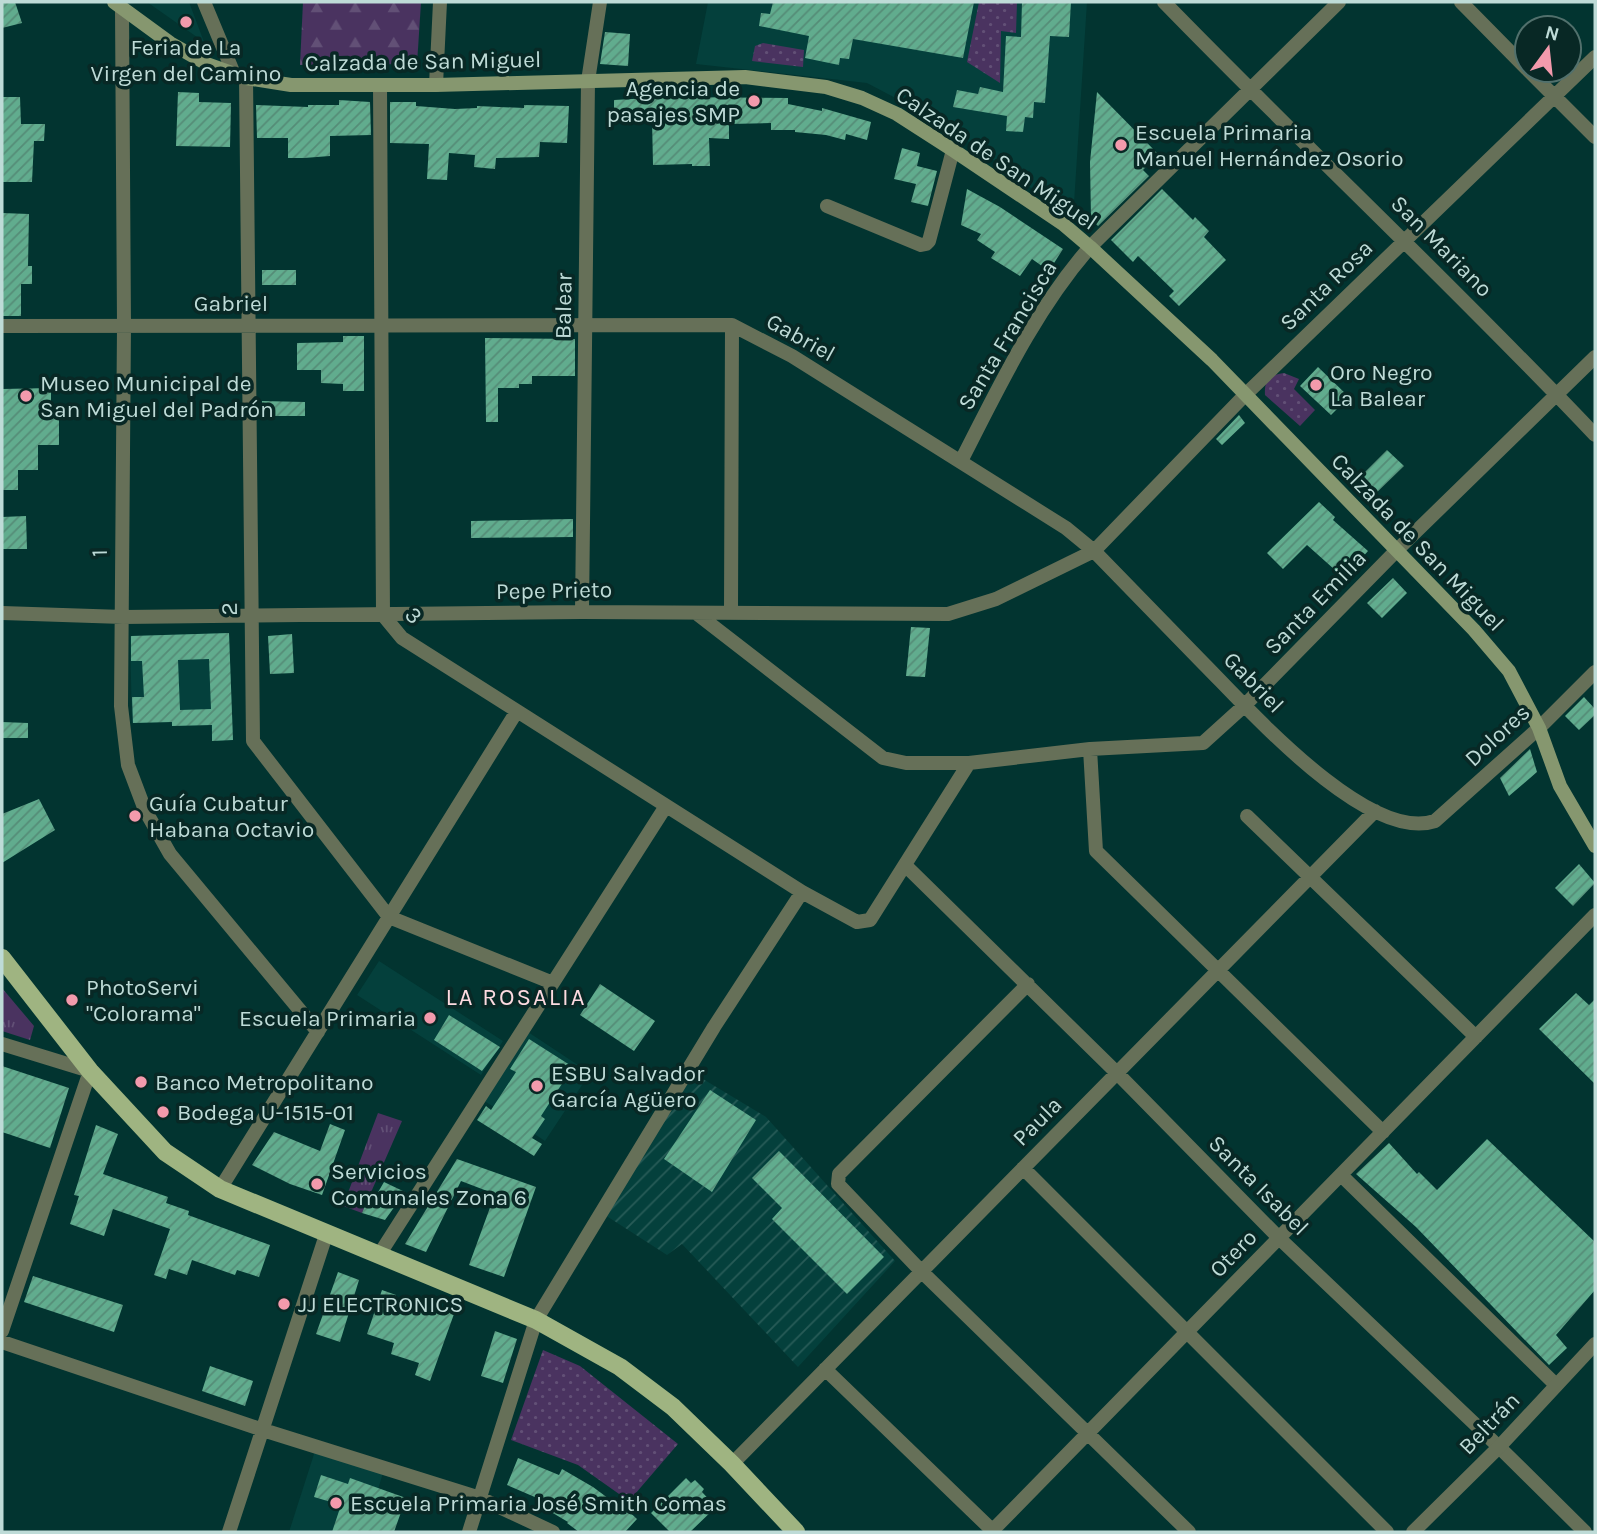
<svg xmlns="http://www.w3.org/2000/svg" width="1597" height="1534" font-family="Karla,sans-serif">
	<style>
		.built { fill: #04403c }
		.industrial { fill: url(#industrial-furrows) }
		.grass { fill: url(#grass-dots) }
		.forest { fill: url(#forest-firs) }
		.park { fill: url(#park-tufts) }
		.building { fill: url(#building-hatch); fill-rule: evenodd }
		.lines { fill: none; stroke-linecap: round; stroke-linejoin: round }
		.minor { stroke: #667058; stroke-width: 14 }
		.tertiary { stroke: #667058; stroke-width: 14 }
		.secondary { stroke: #86976f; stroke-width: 14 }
		.primary { stroke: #9fb481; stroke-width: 18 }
		.poi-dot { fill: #f39aac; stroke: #082825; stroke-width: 2.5 }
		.labels { text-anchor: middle; stroke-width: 7; stroke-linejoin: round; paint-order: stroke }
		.poi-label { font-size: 23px; fill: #bedbd7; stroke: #082825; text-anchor: start }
		.street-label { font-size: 23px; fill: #bedbd7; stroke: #082825 }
		.neighbourhood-label { font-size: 24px; letter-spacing: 2px; fill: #fddae0; stroke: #082825 }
	</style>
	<defs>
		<pattern id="industrial-furrows" width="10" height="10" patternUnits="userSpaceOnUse" patternTransform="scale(1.75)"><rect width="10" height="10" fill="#04403c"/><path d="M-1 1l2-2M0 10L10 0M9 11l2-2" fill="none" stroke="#275b57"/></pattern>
		<pattern id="grass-dots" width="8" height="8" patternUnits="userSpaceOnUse" patternTransform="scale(1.75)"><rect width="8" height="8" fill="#4a3360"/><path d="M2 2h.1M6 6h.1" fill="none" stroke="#625076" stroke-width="1.8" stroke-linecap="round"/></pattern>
		<pattern id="forest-firs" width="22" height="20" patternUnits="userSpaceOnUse" patternTransform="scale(1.75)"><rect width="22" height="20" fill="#4a3360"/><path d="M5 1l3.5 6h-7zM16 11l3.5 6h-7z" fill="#625076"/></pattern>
		<pattern id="park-tufts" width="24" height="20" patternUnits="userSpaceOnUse" patternTransform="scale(1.75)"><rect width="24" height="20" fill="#4a3360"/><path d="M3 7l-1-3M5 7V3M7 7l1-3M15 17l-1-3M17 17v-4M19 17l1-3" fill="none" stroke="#625076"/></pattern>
		<pattern id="building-hatch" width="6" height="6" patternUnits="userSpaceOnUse" patternTransform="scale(1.75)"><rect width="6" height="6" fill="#61ac8e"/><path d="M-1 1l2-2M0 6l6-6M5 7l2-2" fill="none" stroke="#558c77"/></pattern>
	</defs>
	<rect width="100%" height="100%" fill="#023430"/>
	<path class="built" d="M147,2H189L204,42Z
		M708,2H1087L1073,219L965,139L924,113L867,83L696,64Z
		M229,633L233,740L212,741L211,725L172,726L171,722L132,723L130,636Z
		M379,961L503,1041L481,1075L357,995Z
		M528,1032L590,1073L545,1141L483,1100Z
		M315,1451L383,1473L365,1532H289Z"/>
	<path class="industrial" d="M693,1073L766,1117L895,1261L798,1367L682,1244L667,1255L605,1215Z"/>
	<path class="grass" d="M979,2H1017L1016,33L1001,31L1000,83L967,62Z
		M763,43L804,50L803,67L752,61L755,46Z
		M1284,373L1299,379L1294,389L1315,410L1300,426L1265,395C1264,380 1270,375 1284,373Z
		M543,1350L580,1366L678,1444L629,1501L578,1465L511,1440Z"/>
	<path class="forest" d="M303,2H421L417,64L300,65Z"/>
	<path class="park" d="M2,988L34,1026L30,1040L2,1031Z
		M378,1113L402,1121L362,1213L343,1206Z"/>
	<path class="building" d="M2,2H15L22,23L2,28Z
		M773,2H974L963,58L853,39L849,59L840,58L839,65L805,58L809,36L759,26L761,13L770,14Z
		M1022,2H1071L1069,37L1050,36L1045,103L1034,102L1033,118L1025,117L1023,132L1006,131L1007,116L953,107L957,90L978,94L980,87L1003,92L1006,36L1021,37Z
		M605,32L630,34L628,66L600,64Z
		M178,92L199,93V102L231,103L230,147L176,146Z
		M1097,92L1158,154L1143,170L1149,176L1098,226L1091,219L1090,162Z
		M2,97H20L21,124H45L44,141H34L32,182H2Z
		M669,97L788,98V104L822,111V108L871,122L867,140L846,134L845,140L826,135L795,132V130H771V123L729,124V139L709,138L710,166H692V164L653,165L652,120L614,121V100Z
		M339,100L370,102L371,135L330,136V156L304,158H288V138H257L256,105L308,107V105H339Z
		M390,102H416V106L455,109L477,108V106L524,108V105L569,106L567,143L540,142L539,157L496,158L495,169L474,167L475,155L449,153L447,180L427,179L429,144L390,143Z
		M902,148L920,153L917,166L937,171L928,206L911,202L916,184L894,179Z
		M967,189L1000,207L1063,249L1049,271L1032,259L1020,276L991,258L995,252L977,240L981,234L961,225Z
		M1162,189L1193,220L1195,217L1209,231L1204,237L1226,260L1179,306L1169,296L1174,291L1138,256L1133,262L1111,240Z
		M2,213L29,214L28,266H32V284H21V316H2Z
		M262,270H296V285H262Z
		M343,336H364V391H343V384L321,383V370H297V343L343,342Z
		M485,338L575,339V376H532V384H519V388H498V422H486Z
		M1318,367L1349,397L1331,415L1300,386Z
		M51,388V413H59V445H38V470H18V490H2V389Z
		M262,401L305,402V416H262Z
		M1239,415L1245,423L1222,445L1216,439Z
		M1387,450L1404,466L1372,497L1356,481Z
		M1319,502L1335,517L1333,520L1368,551L1344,578L1307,545L1283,569L1267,553Z
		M26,516L27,549H2V517Z
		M573,519V537L471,538V521Z
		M1393,578L1407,593L1382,618L1367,603Z
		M911,627L930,628L925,677L906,676Z
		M229,633L233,740L212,741V725L172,726V722L133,723L132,697H144L142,661H131V636ZM209,659L211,709L180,710L178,660Z
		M292,634L294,673L270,674L268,636Z
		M1584,697L1595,709V715L1579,730L1565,716Z
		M2,722L28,723V738H2Z
		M1530,749L1537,772L1509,796L1500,778Z
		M39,799L55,830L2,863V814Z
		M1579,864L1595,883L1573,906L1555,888Z
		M600,984L655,1021L634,1051L580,1015Z
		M1576,993L1589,1005L1595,999V1084L1539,1029Z
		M449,1015L500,1047L482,1071L434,1040Z
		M529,1039L573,1067L541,1116L545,1119L532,1138L542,1144L534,1156L477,1120L486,1106L491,1110L516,1072L510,1069Z
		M2,1066L69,1088L50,1148L2,1132Z
		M710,1090L756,1120L712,1192L664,1159Z
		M330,1124L345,1130L322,1195L290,1184L252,1165L274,1132L320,1151Z
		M96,1125L118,1134L103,1174L168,1197L166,1203L189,1211L188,1215L270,1245L259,1277L237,1270L235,1275L192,1260L187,1275L169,1269L166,1279L154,1275L170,1229L113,1209L104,1236L70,1224L79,1196L74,1195Z
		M1487,1139L1595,1242V1290L1556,1335L1567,1348L1549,1365L1416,1227L1356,1174L1389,1143L1417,1174L1419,1172L1437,1190Z
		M779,1151L884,1257L847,1294L772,1219L782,1208L752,1178Z
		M457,1159L536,1187L504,1277L469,1265L495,1194L461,1181L426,1252L405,1244Z
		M384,1182L405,1192L385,1220L362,1213L371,1192L377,1194Z
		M338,1272L359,1280L340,1342L316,1334Z
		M33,1276L123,1305L114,1332L24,1302Z
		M382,1290L396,1295L395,1300L436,1314L438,1309L454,1314L430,1381L415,1375L419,1363L391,1354L394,1343L367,1334Z
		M495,1331L517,1339L503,1383L481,1376Z
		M210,1366L253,1381L245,1406L202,1391Z
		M518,1458L559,1475L562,1469L593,1487L620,1507L622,1505L637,1519L625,1532H579L567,1523L568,1522L541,1506L544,1501L507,1485Z
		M321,1475L348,1484L350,1478L406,1498L394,1532H332L341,1505L314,1497Z
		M686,1478L691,1483L695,1480L704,1489L702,1492L716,1507L690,1532H670L651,1513Z"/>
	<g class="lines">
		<path class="minor" d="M204,2L234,74
			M1164,2C1306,148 1455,287 1595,435
			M1461,2L1527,69
			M122,9L124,326L121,706L128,765L145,810L170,854L318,1032
			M1528,70L1595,137
			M246,78L253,741L389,917L553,983
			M380,85L383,615L402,638L802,892L857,922L870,920L969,763
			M827,206L921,245L926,244L929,241L953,150
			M2,326L732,325L792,356L1066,528L1094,551C1130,588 1166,625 1202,662C1246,706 1367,844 1435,821L1539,728
			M961,461C999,387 1035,310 1090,247L1339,2
			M582,612L588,81L600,2
			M2,613L123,617L582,612L948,614L996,599L1094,551L1244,396L1595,57
			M696,613L883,758L906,763H969L1090,749L1203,743L1245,705L1396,551L1595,357
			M731,613L732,325
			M1090,749L1096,851L1383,1132
			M1247,816L1476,1037
			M906,866L1117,1073L1279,1238L1499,1447L1585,1532
			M1028,984L839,1174L838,1184L921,1271L1189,1532
			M2,1044L90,1071L2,1331
			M1023,1168L1387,1532
			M1341,1175L1556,1385
			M220,1189L517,711
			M379,1255L666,806
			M2,1342L263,1430L480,1498L553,1532
			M825,1369L994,1532
			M732,1464L1375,811
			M229,1532L326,1235
			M469,1532L536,1320L714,1027L802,892
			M991,1532L1595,915"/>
		<path class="tertiary" d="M436,85L440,2
			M1539,728L1595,672
			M1413,1532L1499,1447L1595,1344"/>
		<path class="secondary" d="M114,2L170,43L207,64L246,78L291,85H436L745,77L826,87L862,98L897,114L953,150L1063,224L1090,247L1212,360L1474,630L1509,671L1539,728L1560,786L1595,846"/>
		<path class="primary" d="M2,958L90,1071L165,1152L220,1189L536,1320L620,1367L673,1407L732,1464L796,1532"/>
	</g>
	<g class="poi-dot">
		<circle cx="186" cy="22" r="7"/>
		<circle cx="754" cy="101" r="7"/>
		<circle cx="1121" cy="145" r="7"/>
		<circle cx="1316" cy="385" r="7"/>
		<circle cx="26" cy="396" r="7"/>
		<circle cx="135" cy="816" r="7"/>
		<circle cx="72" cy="1000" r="7"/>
		<circle cx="430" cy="1018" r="7"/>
		<circle cx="141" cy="1082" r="7"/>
		<circle cx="537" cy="1086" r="7"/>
		<circle cx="163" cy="1112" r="7"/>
		<circle cx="317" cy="1184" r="7"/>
		<circle cx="284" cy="1304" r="7"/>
		<circle cx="336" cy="1503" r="7"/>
	</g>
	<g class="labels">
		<g class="poi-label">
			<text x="186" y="55" text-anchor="middle">Feria de La<tspan x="186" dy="26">Virgen del Camino</tspan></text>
			<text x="740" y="96" text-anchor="end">Agencia de<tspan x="740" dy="26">pasajes SMP</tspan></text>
			<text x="1135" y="140">Escuela Primaria<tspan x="1135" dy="26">Manuel Hernández Osorio</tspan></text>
			<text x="1330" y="380">Oro Negro<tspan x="1330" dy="26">La Balear</tspan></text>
			<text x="40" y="391">Museo Municipal de<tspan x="40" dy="26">San Miguel del Padrón</tspan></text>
			<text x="149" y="811">Guía Cubatur<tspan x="149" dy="26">Habana Octavio</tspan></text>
			<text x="86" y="995">PhotoServi<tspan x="86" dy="26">"Colorama"</tspan></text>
			<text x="416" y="1026" text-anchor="end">Escuela Primaria</text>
			<text x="551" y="1081">ESBU Salvador<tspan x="551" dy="26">García Agüero</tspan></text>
			<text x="155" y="1090">Banco Metropolitano</text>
			<text x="177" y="1120">Bodega U-1515-01</text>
			<text x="331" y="1179">Servicios<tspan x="331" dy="26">Comunales Zona 6</tspan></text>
			<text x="298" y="1312">JJ ELECTRONICS</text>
			<text x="350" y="1511">Escuela Primaria José Smith Comas</text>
		</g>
		<g class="street-label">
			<text transform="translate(423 61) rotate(-1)" y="8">Calzada de San Miguel</text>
			<text transform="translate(997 158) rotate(34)" y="8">Calzada de San Miguel</text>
			<text transform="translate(1442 246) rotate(45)" y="8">San Mariano</text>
			<text transform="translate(1326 285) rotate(-44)" y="8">Santa Rosa</text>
			<text x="231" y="311">Gabriel</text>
			<text transform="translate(563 306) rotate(-89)" y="8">Balear</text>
			<text transform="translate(1007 335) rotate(-59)" y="8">Santa Francisca</text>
			<text transform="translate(801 337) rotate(29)" y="8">Gabriel</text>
			<text transform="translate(1418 542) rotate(46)" y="8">Calzada de San Miguel</text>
			<text transform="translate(99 553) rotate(-91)" y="8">1</text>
			<text transform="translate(554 590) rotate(-1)" y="8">Pepe Prieto</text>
			<text transform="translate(1315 602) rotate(-46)" y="8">Santa Emilia</text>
			<text transform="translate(229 609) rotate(-91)" y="8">2</text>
			<text transform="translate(414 615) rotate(46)" y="8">3</text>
			<text transform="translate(1254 682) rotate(46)" y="8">Gabriel</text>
			<text transform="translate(1497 735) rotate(-43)" y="8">Dolores</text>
			<text transform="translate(1037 1121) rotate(-45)" y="8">Paula</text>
			<text transform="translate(1259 1185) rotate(45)" y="8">Santa Isabel</text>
			<text transform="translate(1233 1253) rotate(-46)" y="8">Otero</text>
			<text transform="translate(1489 1423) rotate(-46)" y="8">Beltrán</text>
		</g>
		<g class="neighbourhood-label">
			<text x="516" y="1005">LA ROSALIA</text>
		</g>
	</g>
	<rect width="1597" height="1534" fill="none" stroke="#bedbd7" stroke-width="7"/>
	<g transform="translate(1548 49) rotate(15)"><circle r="33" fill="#082825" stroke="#51706c" stroke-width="2"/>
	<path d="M0-5L12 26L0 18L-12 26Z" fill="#f39aac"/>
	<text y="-10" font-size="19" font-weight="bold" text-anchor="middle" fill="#bedbd7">N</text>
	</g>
</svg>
